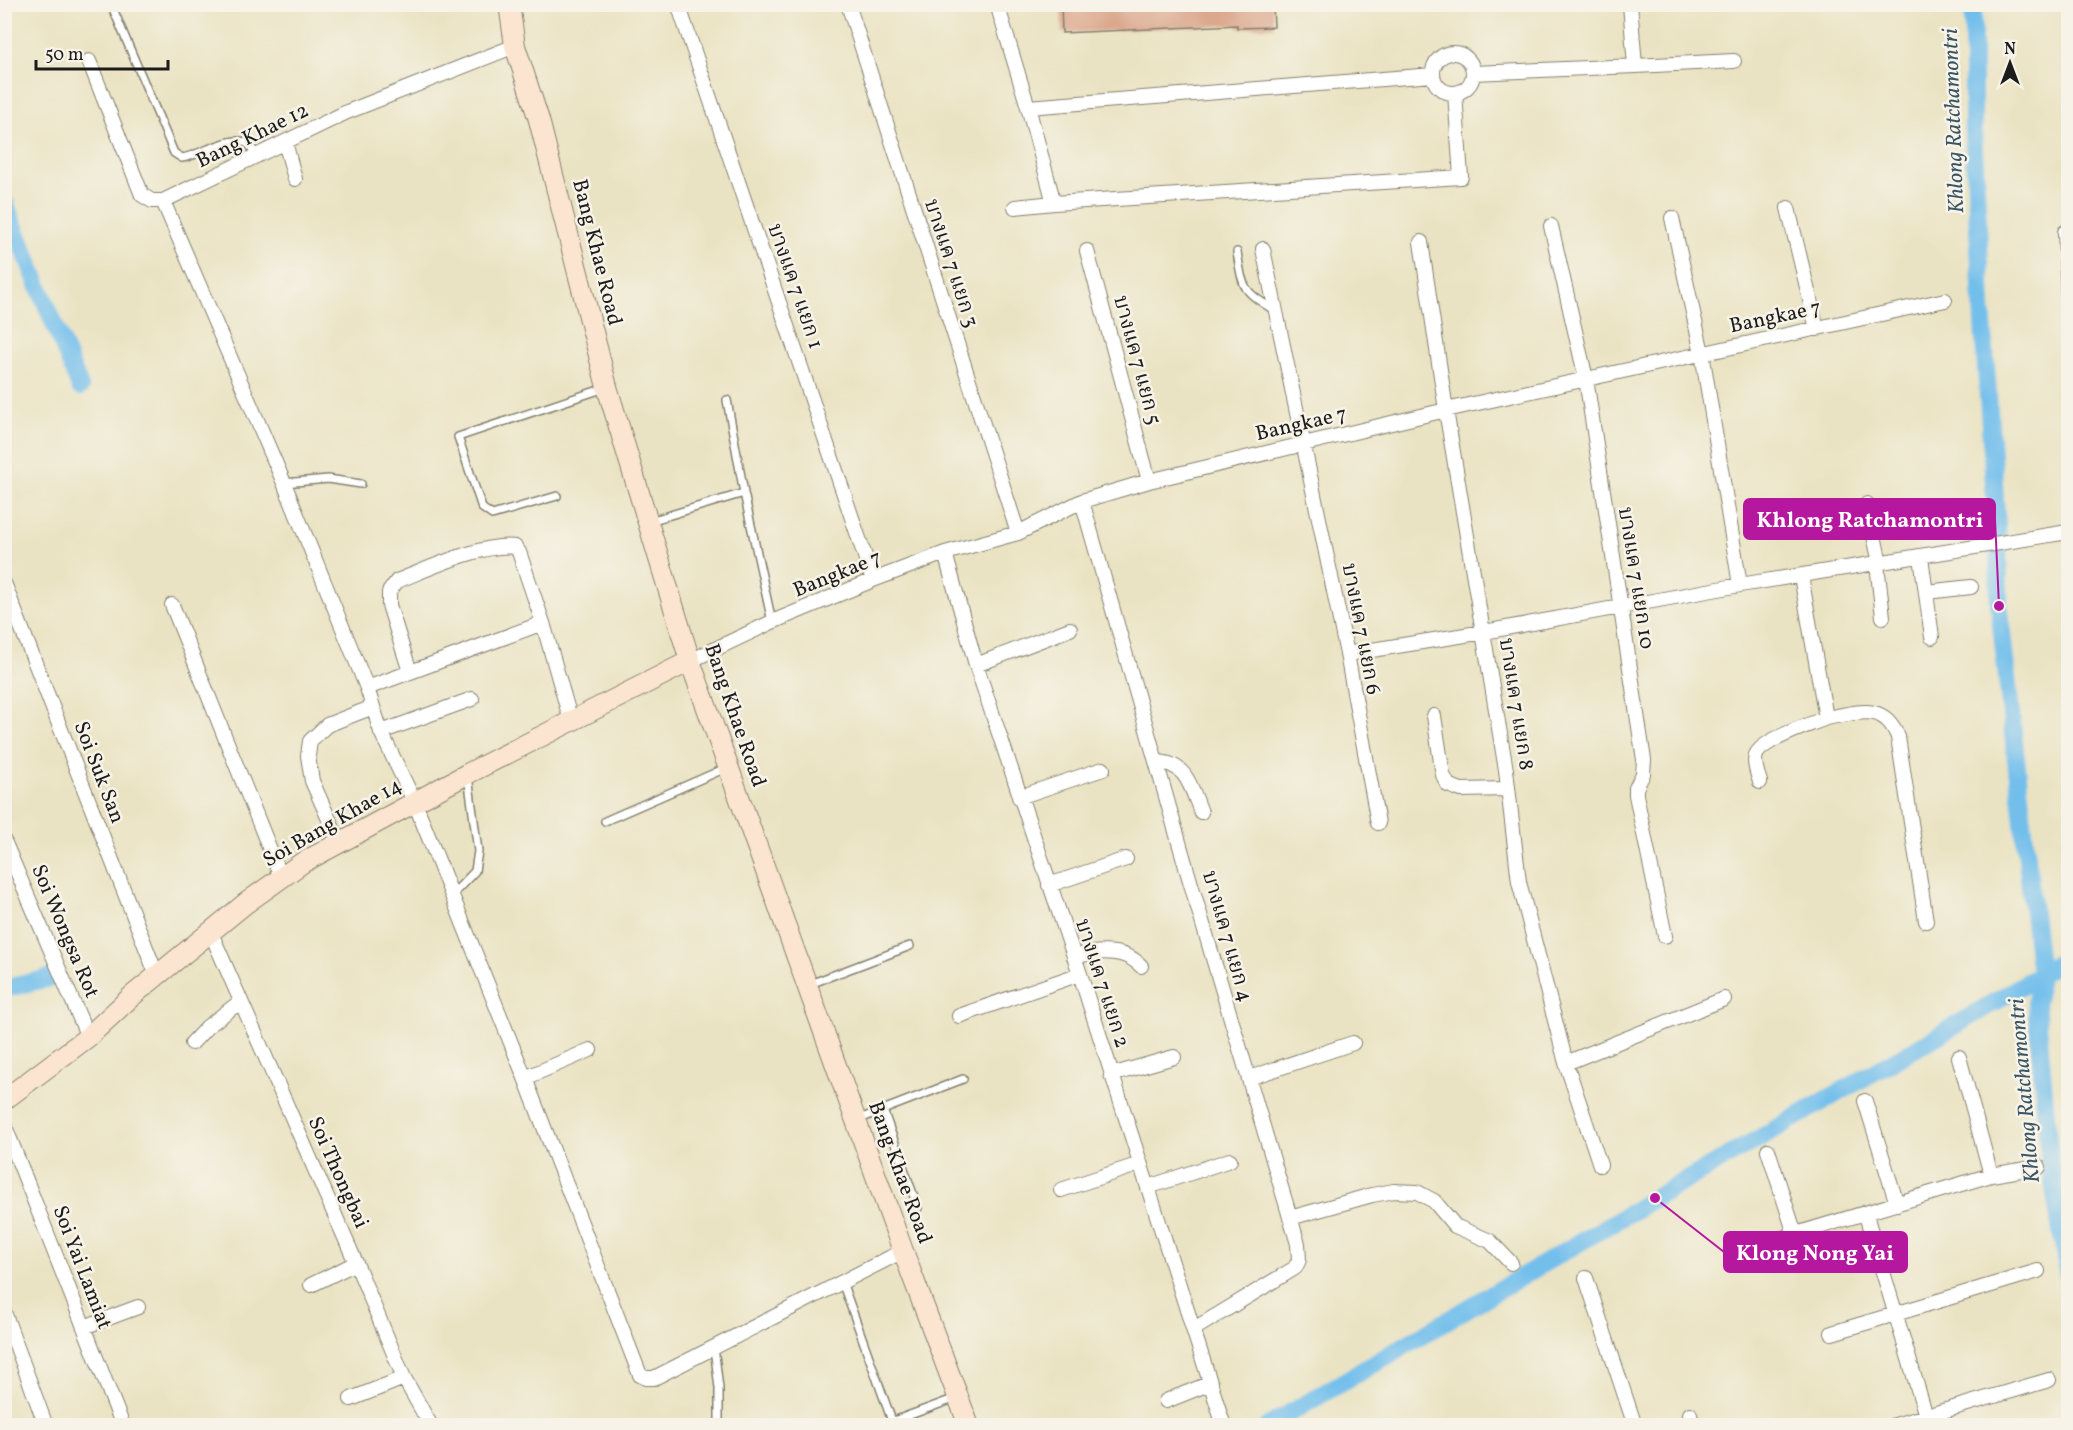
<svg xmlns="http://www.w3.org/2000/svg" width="2073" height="1430" font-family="Vollkorn,'Noto Serif Thai',serif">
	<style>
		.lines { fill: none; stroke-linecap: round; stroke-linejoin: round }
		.canal { stroke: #73bfec; stroke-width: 18 }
		.building { fill: #dba88d }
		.lane-casing { stroke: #838070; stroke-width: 10 }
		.street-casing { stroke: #838070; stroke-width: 16 }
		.secondary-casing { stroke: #838070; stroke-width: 22 }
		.lane { stroke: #fff; stroke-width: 7 }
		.street { stroke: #fff; stroke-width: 14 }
		.secondary { stroke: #fce5d0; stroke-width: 20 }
		.labels { text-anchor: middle; stroke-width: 5; stroke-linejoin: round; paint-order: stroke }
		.street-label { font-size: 21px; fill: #1c1c1c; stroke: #f7f3e8 }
		.water-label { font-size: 22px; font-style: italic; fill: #3a5565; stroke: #f7f3e8 }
		.leader { fill: none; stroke: #b5179e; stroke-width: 2 }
		.callout-dot { fill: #b5179e; stroke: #f7f3e8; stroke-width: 2 }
		.callout { fill: #b5179e; stroke: #b5179e; stroke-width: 2 }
		.callout-label { font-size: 22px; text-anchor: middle; font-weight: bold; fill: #fff }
	</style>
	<rect width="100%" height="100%" fill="#f7f3e8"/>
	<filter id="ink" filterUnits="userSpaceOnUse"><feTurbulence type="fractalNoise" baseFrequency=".0167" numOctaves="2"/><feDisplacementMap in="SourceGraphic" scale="12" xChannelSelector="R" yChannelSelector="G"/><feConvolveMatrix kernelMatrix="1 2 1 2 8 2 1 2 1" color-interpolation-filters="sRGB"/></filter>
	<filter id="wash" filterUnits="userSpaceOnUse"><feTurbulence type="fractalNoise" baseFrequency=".008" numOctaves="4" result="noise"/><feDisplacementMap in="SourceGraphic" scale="24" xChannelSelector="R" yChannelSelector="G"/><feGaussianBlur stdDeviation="1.35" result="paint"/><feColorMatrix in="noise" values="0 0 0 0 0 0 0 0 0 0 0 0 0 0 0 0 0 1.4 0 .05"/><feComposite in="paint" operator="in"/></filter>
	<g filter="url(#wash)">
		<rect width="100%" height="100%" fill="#eae3c3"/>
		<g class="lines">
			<path class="canal" d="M1973,4V130L1983,323L1998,543L1999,606L2040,975L2036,1003L2050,1162L2068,1275
				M4,201L80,387
				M4,989L53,977
				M1268,1426L1655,1198L1953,1027L2068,957"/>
		</g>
		<g id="blocks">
			<path class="building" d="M1061,4H1273L1274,27L1237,28V25L1062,33Z"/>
		</g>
	</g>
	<g filter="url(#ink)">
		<use href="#blocks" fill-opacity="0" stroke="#838070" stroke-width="1.5"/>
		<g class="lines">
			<defs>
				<path id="lane" d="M111,4L174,153L182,158C199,156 233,133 248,144C251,146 254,152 257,156
					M1237,252C1243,289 1242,290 1274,310
					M727,400L744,493L772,622
					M284,483L328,479L361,484
					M557,496L492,515L482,508L458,437L605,388
					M650,521L744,493
					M605,821L726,768
					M452,895L475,871L478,851L468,776
					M810,984L910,946
					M883,1110L918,1208
					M857,1120L963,1079
					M842,1282L892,1421
					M714,1347L719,1388V1426
					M880,1426L956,1398"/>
				<path id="street" d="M678,4L873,580
					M848,4L1018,533
					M997,4L1028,107L1054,203L1461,177L1455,93
					M1433 73a20 20 0 1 1 40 0a20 20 0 1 1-40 0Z
					M89,61L142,195L152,201H163L347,112L515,46
					M1635,66L1734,61
					M1473,73L1635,66L1630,4
					M1028,107L1433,75
					M285,142L295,179
					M163,201L284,483L367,688L381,732L415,803L525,1078L640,1375L646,1378H654L903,1251
					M1015,207L1054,203
					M1788,208L1817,329
					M1672,218L1702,353L1740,585
					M1551,226L1586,379L1644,760L1643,774L1636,788V795L1665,936
					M2065,232L2068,295
					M1421,242L1446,410L1506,770L1519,882L1566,1063L1600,1165
					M1263,249L1347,654L1378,823
					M1087,251L1149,481
					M1082,501L1188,874L1298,1244L1299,1260L1295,1268L1194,1329
					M1867,504L1880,563
					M945,553L976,665L1080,974L1224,1426
					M1921,557L1932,637
					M1877,564L1883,617
					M1801,576L1826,718C1857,713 1884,701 1898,737L1926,921
					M4,583L157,976
					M1926,592L1971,587
					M172,605L281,877
					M1347,654L1484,632L1740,585L2068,532
					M690,661L772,622L873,580L945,553L1018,533L1082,501L1149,481L1446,410L1945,300
					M976,665L1070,629
					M410,672L389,605V592L397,581C428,569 483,543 515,547L519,552L543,623L571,721
					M367,688L543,623
					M1434,716L1443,775L1448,785L1461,790L1508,789
					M381,732L472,699
					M1156,762C1187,762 1191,788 1201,812
					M1760,782C1758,775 1753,763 1756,755C1763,739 1810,725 1826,718
					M1019,797L1103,769
					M4,841L88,1037
					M339,842L312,781L308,756L310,741L327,725L373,707
					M1049,885L1126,859
					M211,933L356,1263L404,1378L431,1426
					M1074,957C1096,951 1124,948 1141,966
					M959,1016L1080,974
					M192,1043L207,1027L241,1001
					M1959,1057L1991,1175
					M1566,1063L1724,999
					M1111,1075L1174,1057
					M525,1078L590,1050
					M1249,1078L1353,1043
					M1865,1101L1897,1204
					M4,1124L123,1426
					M1768,1150L1795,1234
					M1148,1187L1230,1160
					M1061,1190L1140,1164
					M1866,1215L1929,1426
					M1290,1218L1372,1195L1394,1191L1417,1192L1434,1201L1455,1226L1490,1241L1511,1263
					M1756,1246L1991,1175L2039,1167
					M1586,1278L1635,1426
					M311,1285L356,1263
					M4,1312L46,1426
					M84,1327L138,1307
					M1832,1333L2038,1271
					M351,1399L404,1378
					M1166,1401L1211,1383
					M1690,1414L1693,1426
					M1892,1426L2049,1380"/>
				<path id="secondary" d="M509,4L515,46L539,120L607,387L690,661L903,1251L969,1426
					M4,1100L88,1037L132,996L246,903L302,863L467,774L690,661"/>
			</defs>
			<use href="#lane" class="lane-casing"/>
			<use href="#street" class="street-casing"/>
			<use href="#secondary" class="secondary-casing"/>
			<use href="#lane" class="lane"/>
			<use href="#street" class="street"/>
			<use href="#secondary" class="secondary"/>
		</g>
	</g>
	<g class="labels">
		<g class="street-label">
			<text transform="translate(252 135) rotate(-26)" y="7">Bang Khae 12</text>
			<text transform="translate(598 252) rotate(76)" y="7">Bang Khae Road</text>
			<text transform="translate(952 263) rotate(72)" y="7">บางแค 7 แยก 3</text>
			<text transform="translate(796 286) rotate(71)" y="7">บางแค 7 แยก 1</text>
			<text transform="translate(1775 316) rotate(-12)" y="7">Bangkae 7</text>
			<text transform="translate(1138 360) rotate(75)" y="7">บางแค 7 แยก 5</text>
			<text transform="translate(1301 423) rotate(-13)" y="7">Bangkae 7</text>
			<text transform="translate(837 573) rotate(-22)" y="7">Bangkae 7</text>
			<text transform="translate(1637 578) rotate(81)" y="7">บางแค 7 แยก 10</text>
			<text transform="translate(1362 629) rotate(79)" y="7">บางแค 7 แยก 6</text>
			<text transform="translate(1517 704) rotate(81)" y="7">บางแค 7 แยก 8</text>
			<text transform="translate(736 715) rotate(71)" y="7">Bang Khae Road</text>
			<text transform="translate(100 772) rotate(69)" y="7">Soi Suk San</text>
			<text transform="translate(332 822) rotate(-30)" y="7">Soi Bang Khae 14</text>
			<text transform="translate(66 931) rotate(67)" y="7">Soi Wongsa Rot</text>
			<text transform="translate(1228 936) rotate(74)" y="7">บางแค 7 แยก 4</text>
			<text transform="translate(1103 983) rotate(72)" y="7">บางแค 7 แยก 2</text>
			<text transform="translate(339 1172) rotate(66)" y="7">Soi Thongbai</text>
			<text transform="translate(901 1172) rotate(70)" y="7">Bang Khae Road</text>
			<text transform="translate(83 1267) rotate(69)" y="7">Soi Yai Lamiat</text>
		</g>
		<g class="water-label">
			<text transform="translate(1952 121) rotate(-92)" y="8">Khlong Ratchamontri</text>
			<text transform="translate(2023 1091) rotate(-95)" y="8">Khlong Ratchamontri</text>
		</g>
	</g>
	<path class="leader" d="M1999 606L1995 519M1655 1198L1724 1252"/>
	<g class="callout-dot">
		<circle cx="1999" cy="606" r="6"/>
		<circle cx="1655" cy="1198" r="6"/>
	</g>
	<g class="callout">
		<rect x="1744" y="499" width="251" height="40" rx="6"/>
		<rect x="1724" y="1232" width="183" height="40" rx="6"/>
	</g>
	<g class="callout-label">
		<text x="1870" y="527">Khlong Ratchamontri</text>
		<text x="1815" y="1260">Klong Nong Yai</text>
	</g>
	<rect width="2073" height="1430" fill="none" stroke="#f7f3e8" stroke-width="24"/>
	<g transform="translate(2010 63)" stroke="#f7f3e8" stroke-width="4.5" paint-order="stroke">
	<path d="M0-4.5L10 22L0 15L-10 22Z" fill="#1c1c1c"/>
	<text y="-9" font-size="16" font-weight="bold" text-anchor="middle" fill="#1c1c1c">N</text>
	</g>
	<path d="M36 60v9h132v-9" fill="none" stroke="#1c1c1c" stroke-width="3"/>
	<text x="45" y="60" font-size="18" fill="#1c1c1c" stroke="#f7f3e8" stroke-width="4.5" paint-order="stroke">50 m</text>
</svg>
